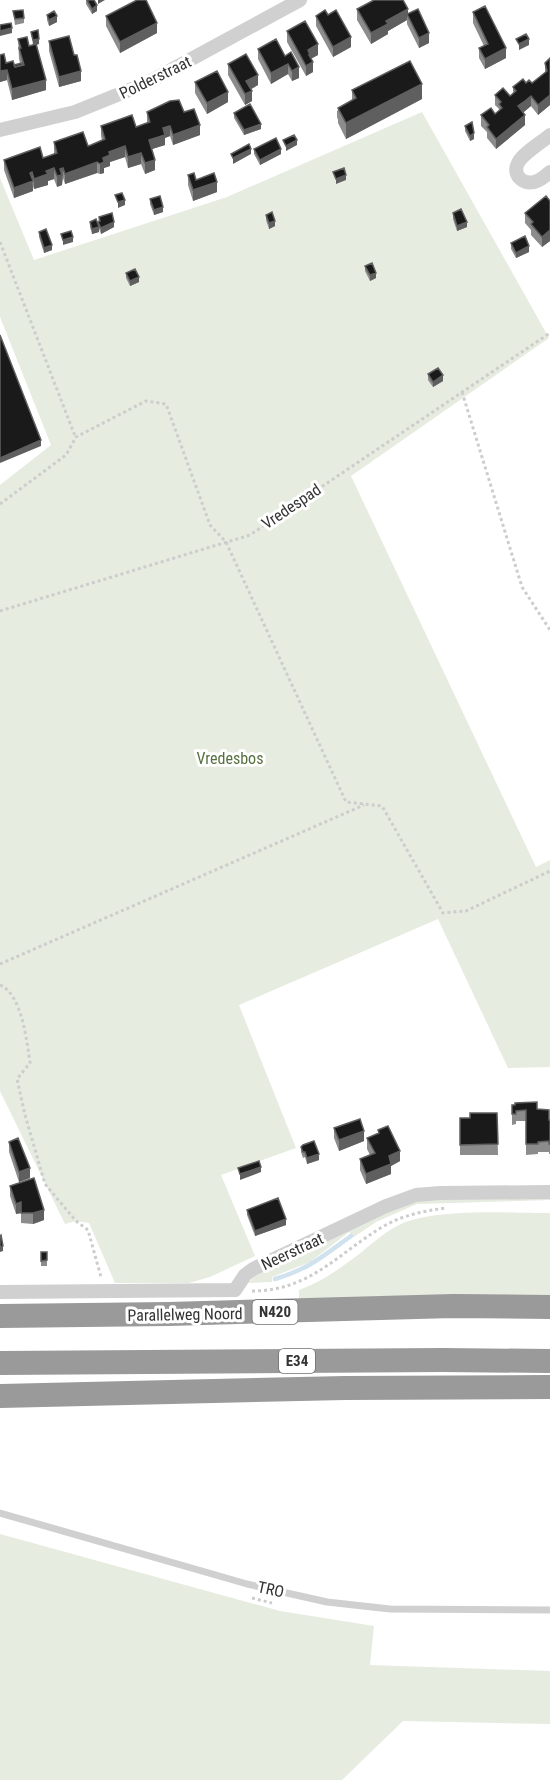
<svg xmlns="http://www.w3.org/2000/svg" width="550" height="1780" font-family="'Roboto Condensed',sans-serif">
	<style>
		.green { fill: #e6ecdf }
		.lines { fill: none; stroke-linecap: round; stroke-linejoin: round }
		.stream { stroke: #cfe2ee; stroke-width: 4.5 }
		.path { stroke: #cdcdcd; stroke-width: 3; stroke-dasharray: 3 3; stroke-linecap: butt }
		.lane { stroke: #d0d0d0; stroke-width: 7 }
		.street { stroke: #d0d0d0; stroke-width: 14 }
		.highway { stroke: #9a9a9a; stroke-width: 24 }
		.wall { fill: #8c8c8c }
		.shaded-wall { fill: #5f5f5f }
		.building { fill: #1a1a1a; stroke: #5f5f5f; stroke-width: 1.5 }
		.labels { text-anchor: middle; stroke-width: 6; stroke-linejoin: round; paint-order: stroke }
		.shield { fill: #fff; stroke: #707070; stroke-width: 1.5 }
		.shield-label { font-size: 15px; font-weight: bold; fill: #333 }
		.street-label { font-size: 16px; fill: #333; stroke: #fff }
		.park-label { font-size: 16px; fill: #56703f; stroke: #fff }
	</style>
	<rect width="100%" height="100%" fill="#fff"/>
	<path class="green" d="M422,112L549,338L351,476L536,867L550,860V1067L508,1068L438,919L239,1005L296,1148L221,1175L255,1256L210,1277L189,1283H115L89,1223L76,1221L65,1224L0,1091V485L51,445L0,317V178L34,260L227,197Z
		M550,1196V1200L417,1204L376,1222L354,1237L349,1232L310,1262L272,1277V1282L248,1283L260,1271L416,1199Z
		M550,1213V1302L299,1300V1290C316,1284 332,1274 347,1263C365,1251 379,1235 399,1225C433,1208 510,1213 550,1213Z
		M0,1534L280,1611L374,1626L370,1665L550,1671V1724L403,1721L342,1780H0Z"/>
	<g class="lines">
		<path class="stream" d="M275,1279C309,1269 323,1256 351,1236"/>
		<path class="path" d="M0,242L75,436
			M462,392L522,587L550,630
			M0,504L66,455L76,437L146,401L166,404L210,525L226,542L346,802L382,806L443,913L466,911L550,871
			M0,611L250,535L550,333
			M0,964L364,805
			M0,985C22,994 27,1042 30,1063L17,1079L25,1115L45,1184L76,1221L88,1230L101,1277
			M252,1291C310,1291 338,1253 384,1226C403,1215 424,1211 446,1208
			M252,1598L272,1603"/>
		<path class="lane" d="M0,1513L247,1584L327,1602L390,1609L550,1610"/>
		<path class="street" d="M0,130L75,112L149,82L300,0
			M550,135C542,142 522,154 518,163C512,174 522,185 534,182C540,181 545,176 550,172
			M0,1292L235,1290L245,1275L253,1269L386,1206L416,1195L440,1193L550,1192"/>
		<path class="highway" d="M0,1316L169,1314L453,1306L550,1307
			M0,1363L443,1360L550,1361
			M0,1396L345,1388L550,1387"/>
	</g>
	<path class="wall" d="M86,0H94L97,11L92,14L86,4Z
		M357,9L408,13L429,43L419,48L407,24V20L388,31V34L371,44L357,20Z
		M13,11L24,18V23L15,25Z
		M473,12L506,58L485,69L479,58V48L484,46L473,23Z
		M47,15L57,22L49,26L47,20Z
		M106,16L157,33L120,53L106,26Z
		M316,16L351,47L333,57L316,26Z
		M287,31L318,55L311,59L313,72L306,76L287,42Z
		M31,32L39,44L37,45L46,90L12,100L7,80L0,82V55L6,63L14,65L20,63L19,59L18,39L29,46L33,45Z
		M49,41L81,81L59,87L49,51Z
		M258,49L285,56L299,78L292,81L288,74L271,84L258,59Z
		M550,58V105L538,115L531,106L525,111L523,112L525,125L496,149L487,138V132L481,126V115L495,114L499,111V109L495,105V95L510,96L513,93V87L532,83L545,73V63Z
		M228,64L258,85L251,89L252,101L245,105L228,75Z
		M195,82L228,102L207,114L195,93Z
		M352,90L422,99L346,139L338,123V120L337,117V111L338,110V108L352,100Z
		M147,112H184L200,135L173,145L170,136L165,138V145L152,149L155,170L145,174L141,164L128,168L125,157L110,162V166L104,168V173L100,174L97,173L65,184L63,178L62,185L57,187L54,179L48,181V185L34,189L33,186V191L14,198L4,170V160L43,158L54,154V142L88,146L102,140L101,136V126L136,127L147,123Z
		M234,113L261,129L244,135L234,118Z
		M465,126L474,139L470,141L465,131Z
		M254,149L281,154L260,165L254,154Z
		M188,175L196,180L217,192L193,201L188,185Z
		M150,199L163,212L154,215L150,204Z
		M550,201V241L542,247L531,235V230L525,223V213Z
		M453,213L467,227L457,231L453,219Z
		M266,215L275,226L269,229L266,220Z
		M99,217L114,227L101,234L99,229V232L92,234L90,227V222L98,225Z
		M39,232L52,250L44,253L39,237Z
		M511,243L529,252L516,258L511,249Z
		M365,266L376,278L370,281L365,271Z
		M126,273L139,282L130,286L126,278Z
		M428,374L443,381L433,387L428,380Z
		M512,1105L537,1109L550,1120V1154H549V1152H538V1154L526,1155V1121H516V1124L512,1125Z
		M497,1113L498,1155H460V1118H470Z
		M334,1128L364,1141L339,1151L334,1138Z
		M378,1130L400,1161L391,1166V1174L366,1184L360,1170V1159L370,1155L367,1149V1138L378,1134Z
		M9,1142L30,1178L19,1182L9,1152Z
		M301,1147L319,1160L307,1164L305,1157L303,1158L301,1152Z
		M10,1186L44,1220L33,1224L21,1223V1213L16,1214L10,1196Z
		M247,1210L286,1225L255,1236L247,1215Z
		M41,1252H47V1266H41Z"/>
	<path class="shaded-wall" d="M98,0H105L98,4Z
		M97,5V11L92,14V9Z
		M408,9V17L407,14V20L388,31V34L371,44V33L386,21Z
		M57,16V22L49,26V20Z
		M157,23V33L120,53V42Z
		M12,28V33L0,36V31Z
		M429,33V43L419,48V38Z
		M351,37V47L333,57V47Z
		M39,39V44L33,45V40Z
		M529,39V45L519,50V44Z
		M318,44V55L310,59L313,62V72L306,76V66L308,50Z
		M506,48V58L485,69V59Z
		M288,64V74L271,84V73Z
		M299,67V78L292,81V71Z
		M7,70V80L0,82V71Z
		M81,71V81L59,87V77Z
		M258,75V85L246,92V81Z
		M46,80V90L12,100V89Z
		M422,84V99L346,139V123Z
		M252,91V101L245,105V94Z
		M228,92V102L207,114V103Z
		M550,95V105L538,115V105Z
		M531,96V106L518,117V106Z
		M525,115V125L496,149V139Z
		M261,124V129L244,135V130Z
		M200,125V135L173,145V135Z
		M170,126V136L165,138V145L149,150V140L163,128Z
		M474,133V139L470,141V136Z
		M297,140V145L286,151V146Z
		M125,146V157L110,162V166L104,168V173L100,174V164L103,158L109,152Z
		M251,149V154L233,164V158Z
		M281,149V154L260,165V160Z
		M141,153V164L128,168V157Z
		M155,160V170L145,174V163Z
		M97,162V173L65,184V174Z
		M54,168V179L48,181V185L34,189V179L46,171Z
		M63,168L62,185L57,187V176L60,169Z
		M32,172L33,191L14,198V188L30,173Z
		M346,175V180L336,184V179Z
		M217,182V192L193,201V190Z
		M125,200V205L118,208V202Z
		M163,207V212L154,215V210Z
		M275,221V226L269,229V223Z
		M114,222V227L101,234V228Z
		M467,222V227L457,231V226Z
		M99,227V232L92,234V229Z
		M550,230V241L542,247V237Z
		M73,237V242L63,245V240Z
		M52,245V250L44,253V248Z
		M529,246V252L516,258V253Z
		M376,273V278L370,281V275Z
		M139,277V282L130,286V281Z
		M443,375V381L433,387V382Z
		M41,440V446L0,463V458Z
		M364,1131V1141L339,1151V1140Z
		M400,1151V1161L391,1166V1174L366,1184V1174L389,1156Z
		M319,1154V1160L307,1164V1158Z
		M261,1167V1172L240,1180V1174Z
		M30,1168V1178L19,1182V1172Z
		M21,1202V1213L16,1214V1204Z
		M44,1210V1220L33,1224V1213Z
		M286,1219V1225L255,1236V1231Z
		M3,1246V1251L0,1252V1247Z"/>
	<path class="building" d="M87,0H94L97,5L92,9Z
		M137,0H146L157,23L120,42L106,16Z
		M374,0H403L408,9L386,21L388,24L371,33L357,9Z
		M485,6L506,48L485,59L479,48L488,44L473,12Z
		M418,9L429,33L419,38L407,14Z
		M23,10L24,18L15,19L13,11Z
		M325,10L328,15L336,10L351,37L333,47L316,16Z
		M54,11L57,16L49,20L47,15Z
		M305,21L318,44L308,50L310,55H309L313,62L306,66L287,31Z
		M11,23L12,28L0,31V25Z
		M38,30L39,39L33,40L31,32Z
		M526,34L529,39L519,44L516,39Z
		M69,36L74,55H77L81,71L59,77L49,41Z
		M27,37L29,46L36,44L46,80L12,89L7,70L0,71V55L4,54L6,63L13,61L15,67L24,65L19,48H21L18,39Z
		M276,39L285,56L291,52L299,67L292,71L288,64L271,73L258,49Z
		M246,54L258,75L246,81L252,91L245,94L228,64Z
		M550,58V95L538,105L531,96L525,101L518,106L525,115L496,139L487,127L489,125L481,115L491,108L495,114L502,108L499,104L501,102L495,95L503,88L510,96L516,91L513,87L523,79L526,83L529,80L532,83L547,71L545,63Z
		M410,61L422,84L346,123L338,108L356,98L352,90Z
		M22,63V65L15,67L14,65Z
		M217,71L228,92L207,103L195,82Z
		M179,100L184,112L194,109L200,125L173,135L170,126L163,128L165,135L149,140L155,160L145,163L141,153L128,157L125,146L109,152L110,155L103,158L104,162L100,164L97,162L65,174L63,168L60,169L62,175L57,176L54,168L46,171L48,174L34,179L32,172L30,173L33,181L14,188L4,160L40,147L43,158L57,153L54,142L83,132L88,146L91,145L105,139L101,126L132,115L136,127L144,124L150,122L147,112L170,101Z
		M250,104L261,124L244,130L234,113Z
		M472,122L474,133L470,136L465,126Z
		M294,135L297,140L286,146L283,140Z
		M276,138L281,149L260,160L254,149Z
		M249,144L251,149L233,158L231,154Z
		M344,168L346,175L336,179L333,172Z
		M194,173L196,180L214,173L217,182L193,190L188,175Z
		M122,193L125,200L118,202L115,195Z
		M160,196L163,207L154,210L150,199Z
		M546,196L550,201V230L542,237L531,224L533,222L525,213Z
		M461,209L467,222L457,226L453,213Z
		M272,212L275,221L269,223L266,215Z
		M112,213L114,222L101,228L98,222L100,221L99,217Z
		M96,219L99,227L92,229L90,222Z
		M46,229L52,245L44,248L39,232Z
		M71,231L73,237L63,240L61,234Z
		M525,236L529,246L516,253L511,243Z
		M372,263L376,273L370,275L365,266Z
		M135,269L139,277L130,281L126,273Z
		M0,335L41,440L0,458Z
		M438,368L443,375L433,382L428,374Z
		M537,1102V1109L549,1110V1120H550V1144H549V1141L538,1142V1144H526V1110L516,1111V1114H512V1105H515V1103Z
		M470,1113H497L498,1144L460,1145V1118H470Z
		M360,1119L364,1131L339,1140L334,1128Z
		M388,1126L400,1151L389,1156L391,1164L366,1174L360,1159L375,1153L367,1138L379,1133L378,1130Z
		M18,1138L30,1168L19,1172L9,1142Z
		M314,1141L319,1154L307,1158L305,1152H303L301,1147L303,1145Z
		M259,1161L261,1167L240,1174L238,1168Z
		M34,1178L44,1210L33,1213H21V1202L16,1204L10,1186Z
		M278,1198L286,1219L255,1231L247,1210Z
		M1,1235L3,1246L0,1247V1236Z
		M41,1252H47V1260L41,1261Z"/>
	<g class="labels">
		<g class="shield">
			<rect x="252.5" y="1300" width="45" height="24" rx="4.5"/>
			<rect x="279" y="1349" width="36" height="24" rx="4.5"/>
		</g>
		<g class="shield-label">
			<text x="275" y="1317">N420</text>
			<text x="297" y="1366">E34</text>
		</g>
		<g class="street-label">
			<text transform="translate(155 77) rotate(-26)" y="6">Polderstraat</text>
			<text transform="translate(291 506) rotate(-34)" y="6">Vredespad</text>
			<text transform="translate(292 1251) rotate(-25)" y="6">Neerstraat</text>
			<text transform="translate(185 1314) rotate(-1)" y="6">Parallelweg Noord</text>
			<text transform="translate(271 1589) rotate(12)" y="6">TRO</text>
		</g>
		<g class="park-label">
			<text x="230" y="764">Vredesbos</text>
		</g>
	</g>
</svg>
